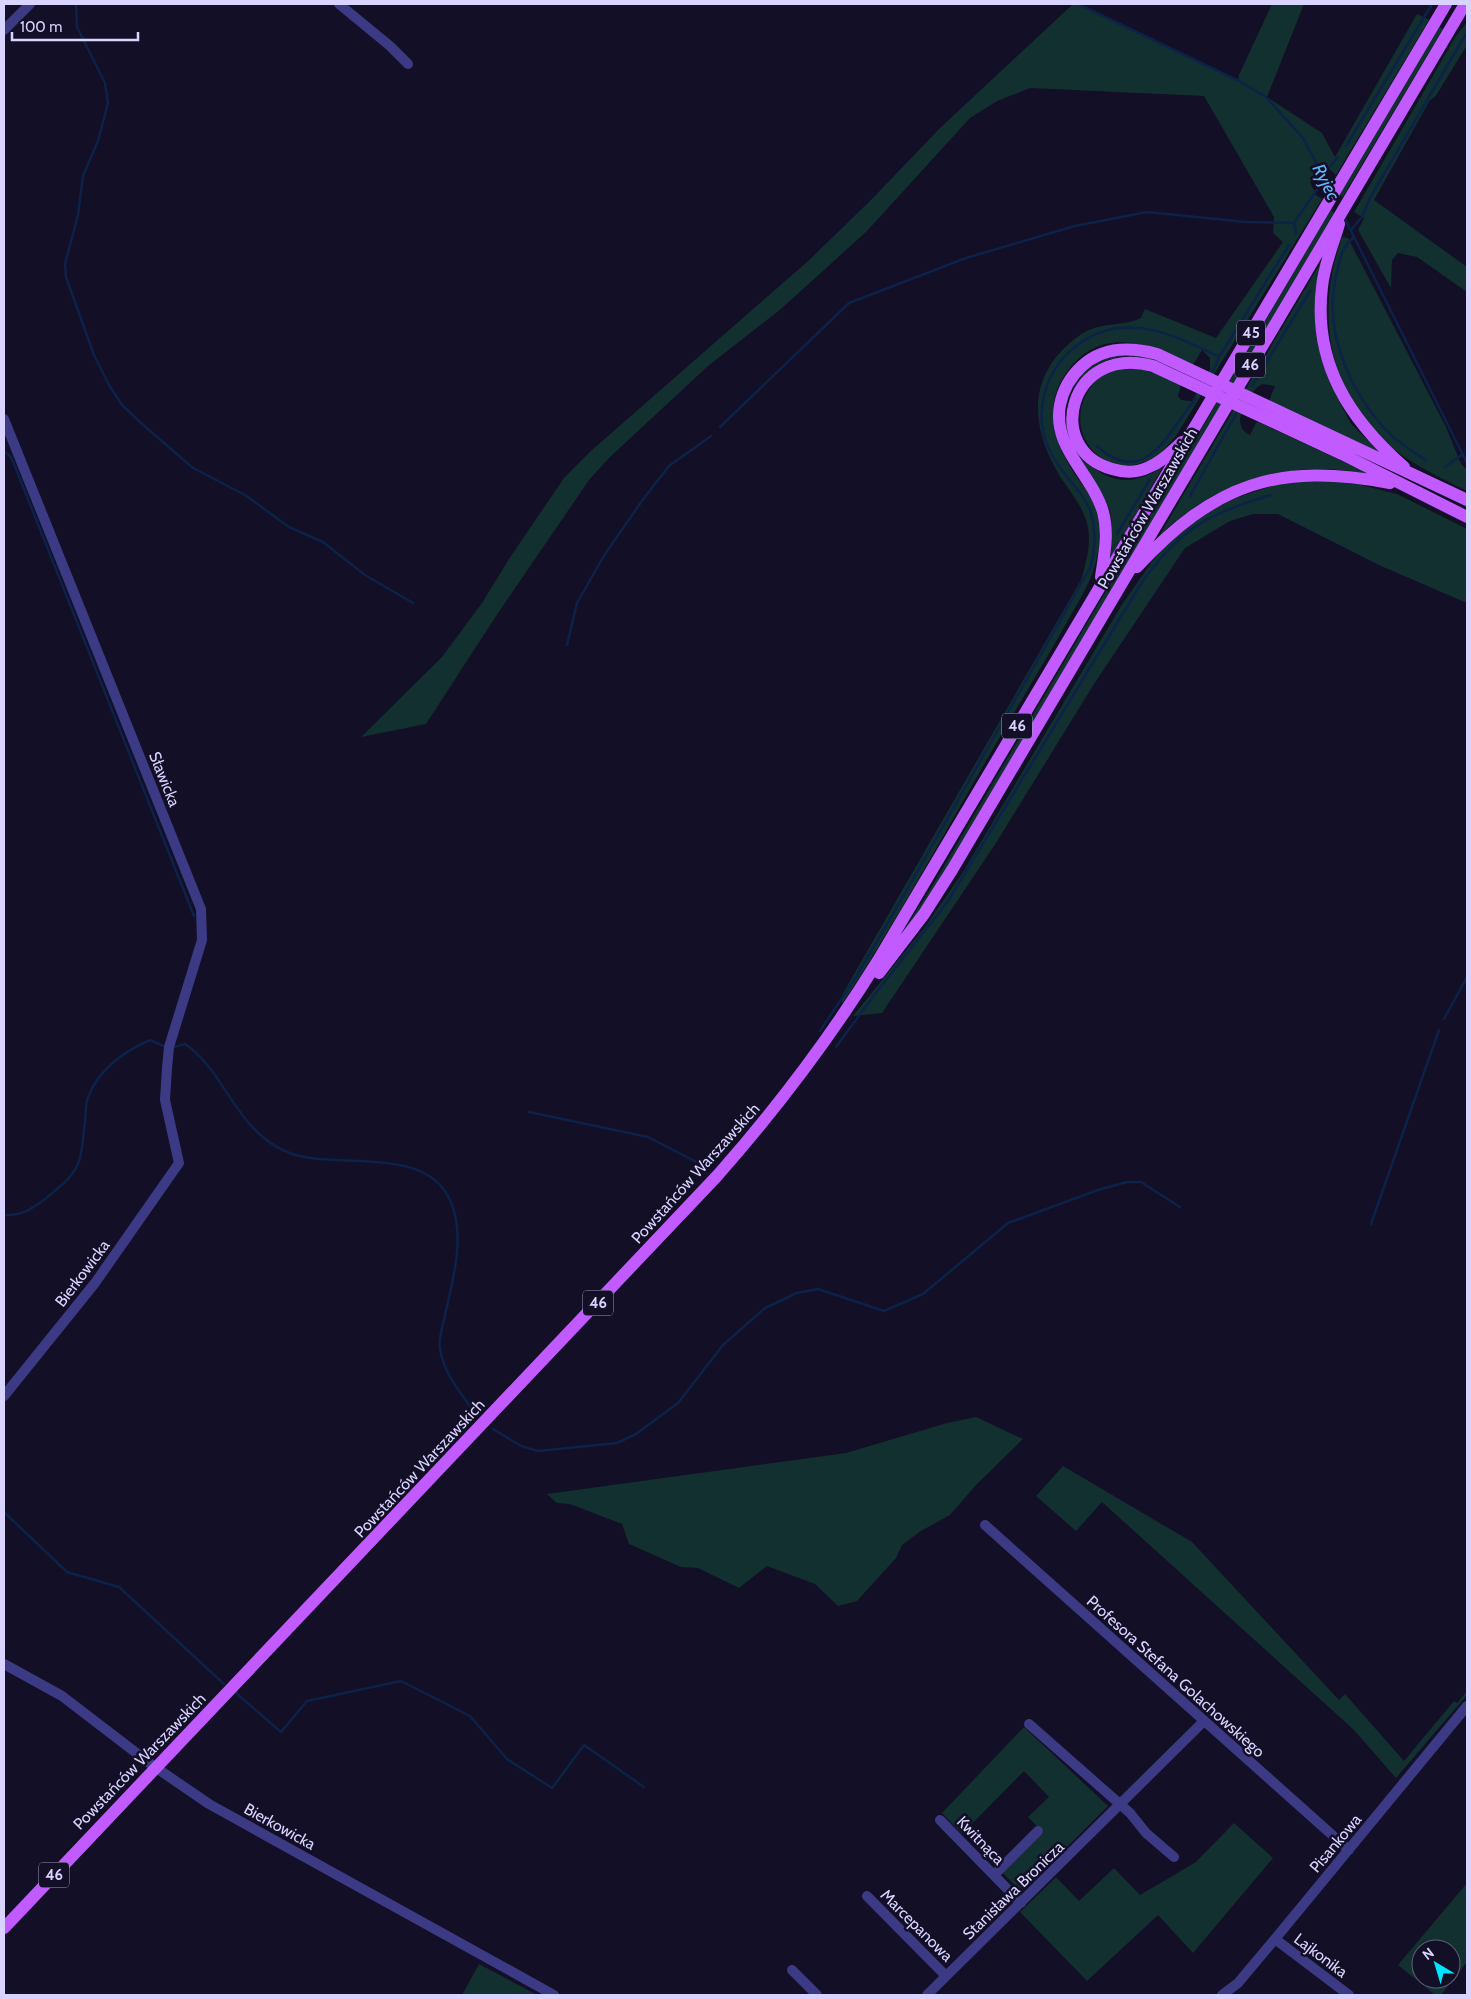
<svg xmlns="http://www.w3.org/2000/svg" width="1471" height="1999" font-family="Cabin,sans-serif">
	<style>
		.green { fill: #12302f; fill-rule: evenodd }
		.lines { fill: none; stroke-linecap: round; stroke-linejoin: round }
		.stream { stroke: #0c2248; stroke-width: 2.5 }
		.minor { stroke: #3d3a85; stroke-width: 10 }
		.primary { stroke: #c25bff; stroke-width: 12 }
		.labels { text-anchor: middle; stroke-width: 5; stroke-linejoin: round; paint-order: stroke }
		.shield { fill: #130f26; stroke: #9e99be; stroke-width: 1 }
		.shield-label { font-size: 15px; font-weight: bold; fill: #d9d4ff }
		.street-label { font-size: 16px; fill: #d9d4ff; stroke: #130f26 }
		.water-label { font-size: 18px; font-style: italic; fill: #62b6ff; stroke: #130f26 }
	</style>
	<rect width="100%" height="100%" fill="#130f26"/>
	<path class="green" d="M1073,4H1078L1238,81L1239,75L1272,4H1304L1267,97L1322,133L1335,157L1417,14L1429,20L1336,175L1327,167L1310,182L1316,195L1322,199L1176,436C1168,445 1159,457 1147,461C1103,480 1064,434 1087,393C1094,379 1107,370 1123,368C1142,366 1163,377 1181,385L1178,396L1181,400L1192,401L1210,369V358L1202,350L1193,365C1150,343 1100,324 1066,373C1043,406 1054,442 1074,473C1082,485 1092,496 1096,510C1102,527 1100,547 1095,565C1090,583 1080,599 1071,615C1051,651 1029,687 1008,723C953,817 902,913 842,1004V995L1081,580C1086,563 1091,546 1088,528C1085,509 1071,493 1061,478C1029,426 1026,373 1080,335C1100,321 1123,327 1141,318L1145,309L1216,338L1283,242L1273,233L1274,217L1204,96L1030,88L997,101L970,118L867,231L781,309L708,366L610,457L589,480L498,613L426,724L361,737L442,657L482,603L511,556L564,478L592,450L807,262L871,200L940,128Z
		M1467,22V45L1435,97L1430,100L1374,200L1467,267V292L1417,257L1398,253L1392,260L1391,288L1358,230L1364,218L1354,212L1456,36Z
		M1439,27L1443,29L1342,198L1340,194Z
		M1331,209L1334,213L1299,273L932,893L889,952L928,893Z
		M1342,237L1348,238L1446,427L1461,464L1467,470V491C1435,475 1402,460 1377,434C1324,381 1318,305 1342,237Z
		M1321,262L1320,353L1329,381L1351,424L1385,457L1269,401L1275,386L1262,384C1248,392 1228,426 1250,435L1256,423L1258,422L1372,475C1293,457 1217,480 1159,536Z
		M1132,354L1158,360L1193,376C1174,369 1153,358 1132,356C1097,354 1059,387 1067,424C1074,452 1096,480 1127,480C1140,480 1153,473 1163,467L1111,557C1108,548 1114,527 1110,512C1101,486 1080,468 1070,443C1057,409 1072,367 1109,356C1116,354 1125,354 1132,354Z
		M1309,481L1349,482L1397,494L1467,529V603L1381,566L1278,514H1253L1230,521L1185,548L1094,684L996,843L882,1013L853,1016L925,927L963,872L1121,606L1161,549L1201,516L1233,499L1278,484Z
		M976,1417L1023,1439L976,1485L950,1515L921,1531L902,1545L896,1558L857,1601L838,1606L815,1584L767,1566L739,1588L698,1568L681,1567L629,1544L622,1524L570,1504L557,1503L547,1494L846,1453L947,1423Z
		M1063,1466L1192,1542L1339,1700L1345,1694L1404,1761L1454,1701L1457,1703L1467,1691V1695L1396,1778L1354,1730L1102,1502L1076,1531L1036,1496Z
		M1024,1727L1108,1806L1025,1889H1018L1002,1872L1043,1832L1028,1817L1049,1797L1024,1771L962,1834L942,1813Z
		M1234,1823L1273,1858L1193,1953L1158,1915L1087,1981L1020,1912L1056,1877L1079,1901L1114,1868L1140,1895L1196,1862Z
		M1467,1883V1962L1441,1995H1435L1398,1965ZM1421,1949H1451V1979H1421Z
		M479,1964L537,1995H462Z"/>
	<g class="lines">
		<path class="stream" d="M76,4L77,27L105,83L108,103L98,141L83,176L78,215L65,264L66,277L94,355L109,385L122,405L141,423L193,468L245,495L289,527L323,542L365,575L413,603
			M1078,4L1239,81L1266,97L1303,138L1330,190
			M1346,146L1432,4
			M1323,175L1338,157
			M1344,217L1467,463
			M1294,223L1296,233
			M1351,230L1362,217L1370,198L1467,32
			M1354,237C1340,249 1340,259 1336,277C1323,331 1350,391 1386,430C1398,443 1412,451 1426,460
			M1213,371L1219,357L1289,245
			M1252,386L1310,291
			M720,427L849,303L966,258L1075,226L1147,212L1246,222L1294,223L1325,178
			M1097,446C1146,491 1170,429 1196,398
			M4,451L11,457L16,469L194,916
			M1445,467L1462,455
			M1190,496L1236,414
			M1117,534L1150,479
			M567,645L577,603L605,554L644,498L669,466L711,436
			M1444,1019L1467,977
			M820,1031L856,977L905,893L1091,566C1095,549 1096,530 1091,513C1084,492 1064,477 1053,457C1029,415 1045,366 1083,341C1127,312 1176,335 1219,357
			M174,1047L185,1044C226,1072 235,1130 287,1152C335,1172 424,1143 450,1200C466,1234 453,1280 445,1315C443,1325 438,1339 440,1349C444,1374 461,1394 476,1414
			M836,1047L872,998L948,901L1142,582C1180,529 1209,513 1271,495
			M529,1112L648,1137L708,1168
			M4,1215C21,1216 32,1209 45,1199C82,1169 80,1167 85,1121C86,1112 85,1103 89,1095C100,1068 125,1051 150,1040L166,1047
			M1371,1224L1439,1030
			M493,1429L521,1446L538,1451L617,1443L636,1434L678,1403L723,1345L765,1308L797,1293L818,1289L884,1311L923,1294L1008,1223L1098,1190L1127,1182H1141L1180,1207
			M4,1512L67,1572L119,1587L224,1684
			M236,1693L281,1732L307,1701L401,1681L470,1716L507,1759L552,1788L584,1745L644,1787"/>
		<path class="minor" d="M339,4L390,46L408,64
			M4,30L30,4
			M4,419L201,909L202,940L169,1047L167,1068L165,1100L179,1163L95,1283L4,1396
			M985,1525L1349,1850
			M4,1664L62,1696L152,1765L209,1804L554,1995
			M1029,1724L1130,1813L1146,1833L1174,1857
			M940,1820L1021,1903
			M994,1875L1038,1831
			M867,1896L946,1976
			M1275,1939L1349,1995
			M792,1970L817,1995
			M927,1995L1204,1721
			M1222,1995L1238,1983L1275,1939L1467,1706"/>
		<path class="primary" d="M1339,224C1333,245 1324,265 1322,287C1313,363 1349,419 1404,467
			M1182,442C1172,451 1162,462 1149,467C1137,473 1125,473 1112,469C1043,450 1069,343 1153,366L1342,454L1467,517
			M1137,567C1215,483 1278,462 1390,483
			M1101,577C1104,555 1109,534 1103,512C1092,474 1052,448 1060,405C1063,389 1070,377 1082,366C1104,346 1131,347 1157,354L1467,500
			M879,973L924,914L952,870L1465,4
			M4,1928L717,1176C777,1108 831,1037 879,959L1446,4"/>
	</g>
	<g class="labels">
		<g class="shield">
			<rect x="1237" y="320.5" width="28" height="25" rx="4"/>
			<rect x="1235" y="352.5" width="30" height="25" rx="4"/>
			<rect x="1002" y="713.5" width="30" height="25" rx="4"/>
			<rect x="583" y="1290.5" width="30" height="25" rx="4"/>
			<rect x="39" y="1862.5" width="30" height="25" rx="4"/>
		</g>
		<g class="shield-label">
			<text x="1251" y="338">45</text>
			<text x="1250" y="370">46</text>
			<text x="1017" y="731">46</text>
			<text x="598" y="1308">46</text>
			<text x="54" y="1880">46</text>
		</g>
		<g class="street-label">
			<text transform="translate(1147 508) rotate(-60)" y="6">Powstańców Warszawskich</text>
			<text transform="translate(165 779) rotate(68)" y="6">Sławicka</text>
			<text transform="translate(695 1173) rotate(-48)" y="6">Powstańców Warszawskich</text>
			<text transform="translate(82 1273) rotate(-53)" y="6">Bierkowicka</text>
			<text transform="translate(419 1468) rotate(-47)" y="6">Powstańców Warszawskich</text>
			<text transform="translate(1176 1676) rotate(42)" y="6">Profesora Stefana Golachowskiego</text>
			<text transform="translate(139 1761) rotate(-46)" y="6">Powstańców Warszawskich</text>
			<text transform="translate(280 1826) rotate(29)" y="6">Bierkowicka</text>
			<text transform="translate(981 1840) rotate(46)" y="6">Kwitnąca</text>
			<text transform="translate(1335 1843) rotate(-50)" y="6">Pisankowa</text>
			<text transform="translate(1013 1890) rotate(-44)" y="6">Stanisława Bronicza</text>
			<text transform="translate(917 1925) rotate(45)" y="6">Marcepanowa</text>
			<text transform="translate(1321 1955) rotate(37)" y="6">Lajkonika</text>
		</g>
		<g class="water-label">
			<text transform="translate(1326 182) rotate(63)" y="6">Ryjec</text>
		</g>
	</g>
	<rect width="1471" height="1999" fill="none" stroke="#d9d4ff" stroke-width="10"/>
	<g transform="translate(1436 1964) rotate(322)"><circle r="24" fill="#130f26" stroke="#625e7d"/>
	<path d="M0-4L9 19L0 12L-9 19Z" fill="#00e5ff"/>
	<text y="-8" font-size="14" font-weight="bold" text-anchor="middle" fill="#d9d4ff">N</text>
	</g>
	<path d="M12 32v8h126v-8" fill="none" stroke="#d9d4ff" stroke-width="2.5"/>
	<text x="20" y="32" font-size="15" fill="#d9d4ff" stroke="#130f26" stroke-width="4" paint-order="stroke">100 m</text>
</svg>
